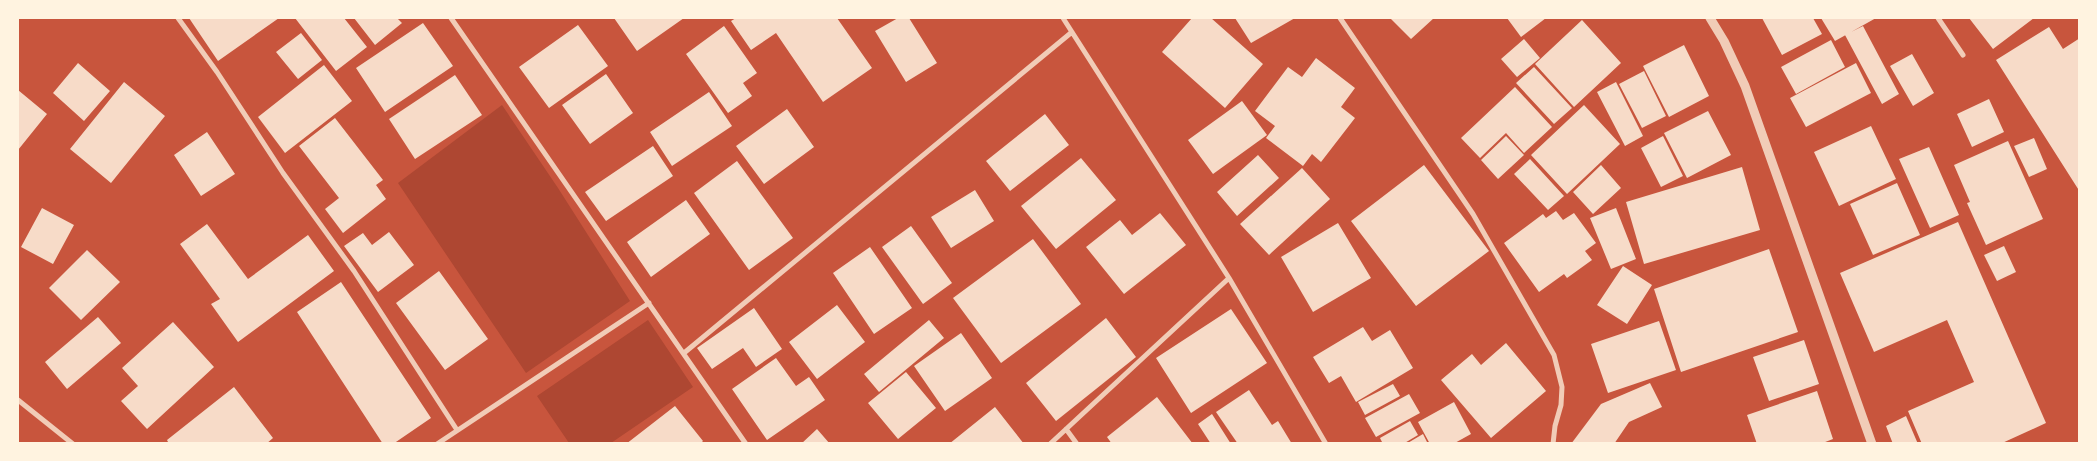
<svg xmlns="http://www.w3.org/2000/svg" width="2097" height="461" font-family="'Titillium Web',sans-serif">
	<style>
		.green { fill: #ae4732 }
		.building { fill: #f7dbc8 }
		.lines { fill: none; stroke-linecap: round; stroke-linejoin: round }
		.minor { stroke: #f1ccb7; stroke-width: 5 }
		.tertiary { stroke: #f1ccb7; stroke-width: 9 }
	</style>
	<rect width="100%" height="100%" fill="#c8553d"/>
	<path class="green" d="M502,105L558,188L630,301L526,373L398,183Z
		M648,320L693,387L611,443H569L537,396Z"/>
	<path class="building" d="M189,18H279L218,61Z
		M295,18H344L367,47L336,71Z
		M354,18H397L402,23L375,45Z
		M614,18H684L637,51Z
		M736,18H837L872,68L823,102L776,33L751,50L731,21Z
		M898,18H909L937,63L906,82L875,31Z
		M1192,18H1211L1263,64L1225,108L1162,52Z
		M1235,18H1295L1251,43Z
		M1390,18H1434L1411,39Z
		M1507,18H1546L1521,37Z
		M1762,18H1813L1822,34L1782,55Z
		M1821,18H1876L1835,41Z
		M1969,18H2034L1993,49Z
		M1582,20L1621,63L1574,107L1535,64Z
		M423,23L453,66L385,112L356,68Z
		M578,25L608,66L549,108L519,67Z
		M724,26L757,73L743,83L752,96L728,113L686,54Z
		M1863,26L1899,94L1882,104L1845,35Z
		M2049,27L2063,49L2080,38V192L1996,60Z
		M301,33L322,60L298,79L276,52Z
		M1524,39L1540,58L1517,77L1501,59Z
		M1831,40L1845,67L1796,94L1781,67Z
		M1684,45L1709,96L1669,117L1643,66Z
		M1912,54L1934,93L1913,106L1890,66Z
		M1316,58L1355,88L1341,107L1355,118L1321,162L1312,154L1303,166L1266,138L1275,126L1255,111L1288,67L1302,77Z
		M78,63L110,91L84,121L53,93Z
		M1856,63L1871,93L1806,127L1790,98Z
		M324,65L352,101L285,153L258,117Z
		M1534,67L1572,108L1554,124L1516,83Z
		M1644,71L1666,116L1642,128L1619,84Z
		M606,74L633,113L590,144L562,105Z
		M455,75L482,115L415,159L389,119Z
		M124,82L165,116L111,183L70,149Z
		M1616,82L1643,136L1625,146L1597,92Z
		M1515,87L1552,127L1524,153L1506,133L1480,158L1461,138Z
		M18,90L47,114L18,150Z
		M709,92L732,126L672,166L650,132Z
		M1989,99L2004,132L1972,147L1957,114Z
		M1242,101L1267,135L1213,174L1188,140Z
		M1584,105L1620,144L1567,194L1531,155Z
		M787,109L814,147L764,184L736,146Z
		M1708,111L1731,155L1687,178L1664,133Z
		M1045,114L1069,145L1010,191L986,161Z
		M335,118L383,180L376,185L386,199L343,233L325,209L339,198L299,146Z
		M1871,126L1896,179L1839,206L1814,152Z
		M207,132L235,174L201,196L174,155Z
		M1506,136L1524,155L1498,179L1481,160Z
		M1663,136L1683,176L1661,187L1641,148Z
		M2034,138L2047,169L2029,177L2014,146Z
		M2008,141L2043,219L1986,245L1967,203L1970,202L1954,165Z
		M653,146L673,176L606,221L585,192Z
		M1929,147L1959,215L1930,228L1899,159Z
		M1258,155L1279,178L1237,216L1217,192Z
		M1081,158L1116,200L1056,249L1021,206Z
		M1530,159L1564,196L1548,210L1514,174Z
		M737,161L793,238L749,270L694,193Z
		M1424,165L1489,251L1416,306L1351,221Z
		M1601,165L1621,188L1593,214L1573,192Z
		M1742,167L1760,230L1644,264L1626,202Z
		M1302,168L1330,199L1269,255L1240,224Z
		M1897,183L1920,235L1873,255L1850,204Z
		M975,190L994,221L951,248L931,217Z
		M686,200L710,234L651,277L627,242Z
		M42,208L74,225L53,264L21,247Z
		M1616,208L1636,259L1611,269L1590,218Z
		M1556,211L1563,220L1574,213L1596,243L1585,251L1592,260L1567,278L1564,274L1539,292L1504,243L1543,214L1546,218Z
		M1160,213L1186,245L1124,294L1086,247L1120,220L1132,235Z
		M1958,222L2046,423L2000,444H1922L1908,411L1974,382L1947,320L1874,352L1840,273Z
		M1338,223L1371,278L1313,312L1281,257Z
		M207,224L248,279L308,235L334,271L238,342L211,304L220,299L180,244Z
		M911,226L952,283L923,304L882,247Z
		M389,232L414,265L378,292L344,246L363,233L372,245Z
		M1033,239L1081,304L1001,363L953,298Z
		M2004,246L2016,272L1997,281L1984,255Z
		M870,247L912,308L874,334L833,273Z
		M1769,249L1798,332L1681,372L1654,289Z
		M87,250L120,282L81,320L49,288Z
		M1623,266L1652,285L1627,324L1597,305Z
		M439,271L488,339L445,370L396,303Z
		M341,282L431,418L393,444H383L297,312Z
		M837,305L865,342L817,379L789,342Z
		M754,308L782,349L756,367L743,348L712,369L697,348Z
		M1231,309L1267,363L1191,413L1156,358Z
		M98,317L121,343L67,389L45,362Z
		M1106,318L1136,357L1056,421L1026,383Z
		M929,320L944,338L879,392L864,374Z
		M1659,321L1676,370L1608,393L1591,344Z
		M173,322L214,367L147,429L121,401L138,386L122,368Z
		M1363,327L1372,341L1390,330L1413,368L1356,402L1341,376L1329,383L1313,357Z
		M961,333L992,378L945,411L914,366Z
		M1804,340L1819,384L1769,401L1753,357Z
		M1506,343L1546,391L1491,438L1441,380L1472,354L1481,365Z
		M776,358L796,386L809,377L825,400L767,440L732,389Z
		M906,372L936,408L898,439L868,403Z
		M1650,383L1662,407L1629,422L1614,444H1571L1601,404Z
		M1393,384L1400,396L1365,415L1358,402Z
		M234,387L273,438L266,444H169L167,440Z
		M1249,390L1272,425L1278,421L1292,444H1238L1216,412Z
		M1817,391L1833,439L1820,444H1757L1747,415Z
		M1409,394L1420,413L1376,437L1365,418Z
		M1157,397L1193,444H1112L1107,437Z
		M1454,402L1471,434L1453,444H1430L1418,422Z
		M675,406L703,441L700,444H626Z
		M995,407L1024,444H949Z
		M1212,414L1231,444H1211L1198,424Z
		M1906,416L1918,444H1893L1886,426Z
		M1410,421L1418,435L1403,444H1383L1380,438Z
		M817,429L830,444H801Z
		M1423,434L1428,444H1406Z"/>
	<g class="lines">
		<path class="minor" d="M178,18L217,72L283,173L354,271L457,430
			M451,18L746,444
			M1063,18L1229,278L1326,444
			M1340,18L1473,214L1554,355L1562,387L1561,405L1555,426L1553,444
			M1938,18L1963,55
			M684,353L1072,32
			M18,400L73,444
			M1066,429L1077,444
			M437,444L649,303
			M1050,444L1229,278"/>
		<path class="tertiary" d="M1710,18L1724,41L1745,86L1872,444"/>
	</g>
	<rect width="2097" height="461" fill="none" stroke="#fff3e0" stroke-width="38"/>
</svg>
